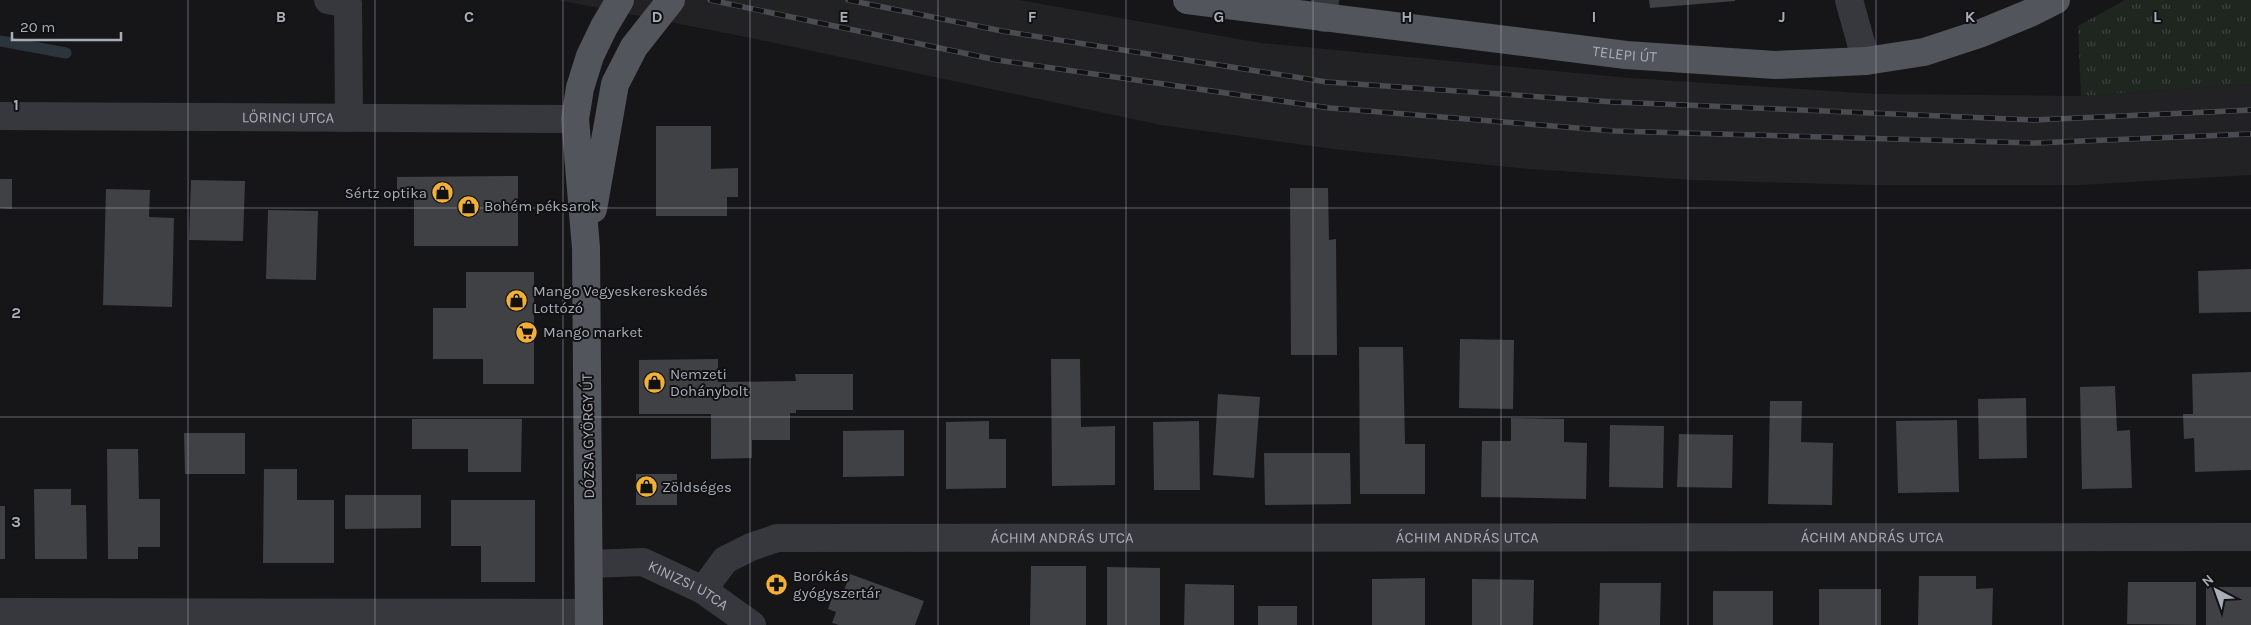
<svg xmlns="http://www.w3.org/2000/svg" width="2251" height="625" font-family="Karla,sans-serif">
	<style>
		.built { fill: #222225 }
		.grass { fill: url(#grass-tufts) }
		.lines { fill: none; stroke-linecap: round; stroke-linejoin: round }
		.stream { stroke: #2c353c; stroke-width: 11 }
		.building { fill: #404145 }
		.minor { stroke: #37383d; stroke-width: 28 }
		.major { stroke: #53555c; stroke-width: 28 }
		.rail-casing { stroke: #4a4c52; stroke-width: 5.5 }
		.rail { stroke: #111113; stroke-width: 4; stroke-dasharray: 11; stroke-linecap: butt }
		.grid { fill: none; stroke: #a8adb8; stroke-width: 1; stroke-opacity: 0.55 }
		.labels { text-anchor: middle; stroke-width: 4; stroke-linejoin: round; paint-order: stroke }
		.street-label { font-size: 15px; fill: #a8adb8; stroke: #111113 }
		.poi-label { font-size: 15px; fill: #a8adb8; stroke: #111113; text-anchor: start }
		.grid-label { font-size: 16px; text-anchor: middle; font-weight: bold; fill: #a8adb8; stroke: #111113; stroke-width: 4; stroke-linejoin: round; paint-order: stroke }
	</style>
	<defs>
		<pattern id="grass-tufts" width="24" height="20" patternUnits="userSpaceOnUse" patternTransform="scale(1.25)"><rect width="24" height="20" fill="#1e261f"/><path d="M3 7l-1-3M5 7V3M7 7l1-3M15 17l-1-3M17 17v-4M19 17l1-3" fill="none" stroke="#3c433d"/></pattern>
	</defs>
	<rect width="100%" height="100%" fill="#161618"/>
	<path class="built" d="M558,0H1019L1261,43L1630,78L1877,94L2081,96L2251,84V175L2080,185H1870L1692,180L1518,168L1333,149L1161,125L756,39Z"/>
	<path class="grass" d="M2125,0H2251V84L2081,96L2078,26Z"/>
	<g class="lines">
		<path class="stream" d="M0,41L66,53"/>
	</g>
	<path class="building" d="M1649,0H1735V1L1650,8Z
		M656,126H711V169L738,168V197H727V216H656Z
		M518,176V246H414V199H397V177Z
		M0,179H12V209L0,208Z
		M191,180L245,181L243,241L189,240Z
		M1290,188H1328L1329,240L1336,239L1337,355H1291Z
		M106,189L150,190L149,217L174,218L172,307L103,305Z
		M268,210L318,211L316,280L266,279Z
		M2251,269V312L2199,313L2198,271Z
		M466,272H534V384H483V359H433V308H466Z
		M1460,339L1514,340L1513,409L1459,408Z
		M1359,347H1403L1405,444H1425V494H1360Z
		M718,359V382L796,381L795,374H853V410H796V413H790V440H752V458L711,459V414H639V360Z
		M1051,359H1080L1081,427L1115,426V485L1052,486Z
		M2251,372V470L2195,472L2194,438L2184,439L2183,414H2193L2192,374Z
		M2115,386L2117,431L2130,430L2132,488L2082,489L2080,387Z
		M1218,394L1260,397L1254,478L1213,475Z
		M2026,398L2027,458L1979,459L1978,399Z
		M1770,401H1802L1801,442L1833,443L1832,505L1768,504Z
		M1511,418L1564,419V442L1587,443L1586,499L1481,497L1482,441H1511Z
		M412,419H522L521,472H468V449H412Z
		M1957,420L1959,492L1898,493L1896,421Z
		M989,421V439H1006V488L946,489V422Z
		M1199,421L1200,490H1154L1153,422Z
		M1610,425L1664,426L1663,488L1609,487Z
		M904,430V476L843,477V431Z
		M184,433H245V474H185Z
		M1679,434L1733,435L1732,488L1677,487Z
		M107,449H138L139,499H160V547H138V559H108Z
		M1264,453H1350L1351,504L1265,505Z
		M264,469H297V500H334V563H263Z
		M636,474H677V505H636Z
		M34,489H71V505H86L87,559H35Z
		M345,495H421V528L345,529Z
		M451,500H535V582H481V546H451Z
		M0,506H5V559H0Z
		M1031,566H1086V625H1030Z
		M1107,567L1160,568V625H1107Z
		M850,574L924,601L915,625H839L832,623L836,612L828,609L835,590L843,593Z
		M1919,576H1976V589L1993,588L1992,625H1918Z
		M1425,578V625H1372V579Z
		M1472,579L1534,580L1533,625H1472Z
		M2128,582H2196V625L2127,624Z
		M1600,583H1661L1660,625H1599Z
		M1185,584L1234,585V625H1184Z
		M2206,587H2251V625H2206Z
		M1819,589H1881V625H1819Z
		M1713,591H1773V625H1713Z
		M1258,606H1297V625H1258Z"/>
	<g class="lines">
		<g class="minor">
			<path d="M328,0L348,4L349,118"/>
			<path d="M1849,0L1866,61"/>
			<path d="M1324,18L1325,0"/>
			<path id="s1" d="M0,116L575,119"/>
			<path id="s2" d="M589,564L643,562L703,590L752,625"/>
			<path id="s3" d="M703,590L725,560L751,547L777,538L2251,537"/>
			<path d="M0,612L589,613"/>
		</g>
		<g class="major">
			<path id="s4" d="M1187,0L1626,55L1775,65L1866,61L1924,52L1979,34L2030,13L2056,0"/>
			<path d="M593,209L615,84L634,47L671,0"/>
			<path d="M589,625L586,248L575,119L580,88L590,56L604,27L620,0"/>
		</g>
		<defs>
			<path id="rail" d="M710,0L997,60L1330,108L1615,131L2035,143L2251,134
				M848,0L1002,31L1327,82L1614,102L2034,120L2251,110"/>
		</defs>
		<use href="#rail" class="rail-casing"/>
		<use href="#rail" class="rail"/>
	</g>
	<path class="grid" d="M188,0V625M375,0V625M563,0V625M750,0V625M938,0V625M1126,0V625M1313,0V625M1501,0V625M1688,0V625M1876,0V625M2063,0V625M0,208H2251M0,417H2251"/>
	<defs>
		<symbol id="shop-disc" viewBox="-11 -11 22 22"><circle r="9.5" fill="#f2b134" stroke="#111113"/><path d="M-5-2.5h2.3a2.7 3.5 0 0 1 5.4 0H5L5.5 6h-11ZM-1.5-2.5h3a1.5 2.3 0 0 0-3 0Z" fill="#111"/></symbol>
		<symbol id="supermarket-disc" viewBox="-11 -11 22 22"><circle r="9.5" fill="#f2b134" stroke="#111113"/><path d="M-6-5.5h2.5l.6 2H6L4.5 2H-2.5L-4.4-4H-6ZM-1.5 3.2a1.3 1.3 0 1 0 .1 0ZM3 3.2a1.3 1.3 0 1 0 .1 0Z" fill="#111"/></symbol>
		<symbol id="pharmacy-disc" viewBox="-11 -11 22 22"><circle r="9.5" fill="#f2b134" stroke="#111113"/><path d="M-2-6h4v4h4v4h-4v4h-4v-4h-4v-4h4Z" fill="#111"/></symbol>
	</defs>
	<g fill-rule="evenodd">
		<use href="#shop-disc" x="430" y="180" width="25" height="25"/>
		<use href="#shop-disc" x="456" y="194" width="25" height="25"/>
		<use href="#shop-disc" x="504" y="288" width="25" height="25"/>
		<use href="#supermarket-disc" x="514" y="320" width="25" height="25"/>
		<use href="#shop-disc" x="642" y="370" width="25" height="25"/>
		<use href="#shop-disc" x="634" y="474" width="25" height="25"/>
		<use href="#pharmacy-disc" x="764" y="572" width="25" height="25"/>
	</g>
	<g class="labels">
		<g class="street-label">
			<text dy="5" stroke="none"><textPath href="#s4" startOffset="441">TELEPI ÚT</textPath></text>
			<text dy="5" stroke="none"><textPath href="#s1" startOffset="288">LŐRINCI UTCA</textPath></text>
			<text transform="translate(588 436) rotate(-91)" y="5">DÓZSA GYÖRGY ÚT</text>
			<text dy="5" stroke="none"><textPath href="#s3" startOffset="1189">ÁCHIM ANDRÁS UTCA</textPath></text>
			<text dy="5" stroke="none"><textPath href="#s3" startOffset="379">ÁCHIM ANDRÁS UTCA</textPath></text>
			<text dy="5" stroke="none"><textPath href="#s3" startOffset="784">ÁCHIM ANDRÁS UTCA</textPath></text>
			<text dy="5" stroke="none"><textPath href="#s2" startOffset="105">KINIZSI UTCA</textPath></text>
		</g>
		<g class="poi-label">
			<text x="427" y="198" text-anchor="end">Sértz optika</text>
			<text x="484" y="211">Bohém péksarok</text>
			<text x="533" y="296">Mango Vegyeskereskedés<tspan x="533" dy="17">Lottózó</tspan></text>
			<text x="543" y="337">Mango market</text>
			<text x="670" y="379">Nemzeti<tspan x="670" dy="17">Dohánybolt</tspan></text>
			<text x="662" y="492">Zöldséges</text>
			<text x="793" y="581">Borókás<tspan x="793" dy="17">gyógyszertár</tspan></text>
		</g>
	</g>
	<g class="grid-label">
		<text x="281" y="22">B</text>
		<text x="469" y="22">C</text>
		<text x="657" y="22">D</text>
		<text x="844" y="22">E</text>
		<text x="1032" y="22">F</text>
		<text x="1219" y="22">G</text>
		<text x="1407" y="22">H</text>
		<text x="1594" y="22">I</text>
		<text x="1782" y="22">J</text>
		<text x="1970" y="22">K</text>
		<text x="2157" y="22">L</text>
		<text x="16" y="110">1</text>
		<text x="16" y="318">2</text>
		<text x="16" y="527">3</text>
	</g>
	<g transform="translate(2216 590) rotate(319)" stroke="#111113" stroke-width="4" paint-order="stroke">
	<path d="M0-4L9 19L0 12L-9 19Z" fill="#a8adb8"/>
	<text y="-8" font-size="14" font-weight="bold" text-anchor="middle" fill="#a8adb8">N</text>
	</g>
	<path d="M12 32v8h109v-8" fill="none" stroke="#a8adb8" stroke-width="2.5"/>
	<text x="20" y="32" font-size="15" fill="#a8adb8" stroke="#111113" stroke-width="4" paint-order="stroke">20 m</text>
</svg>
